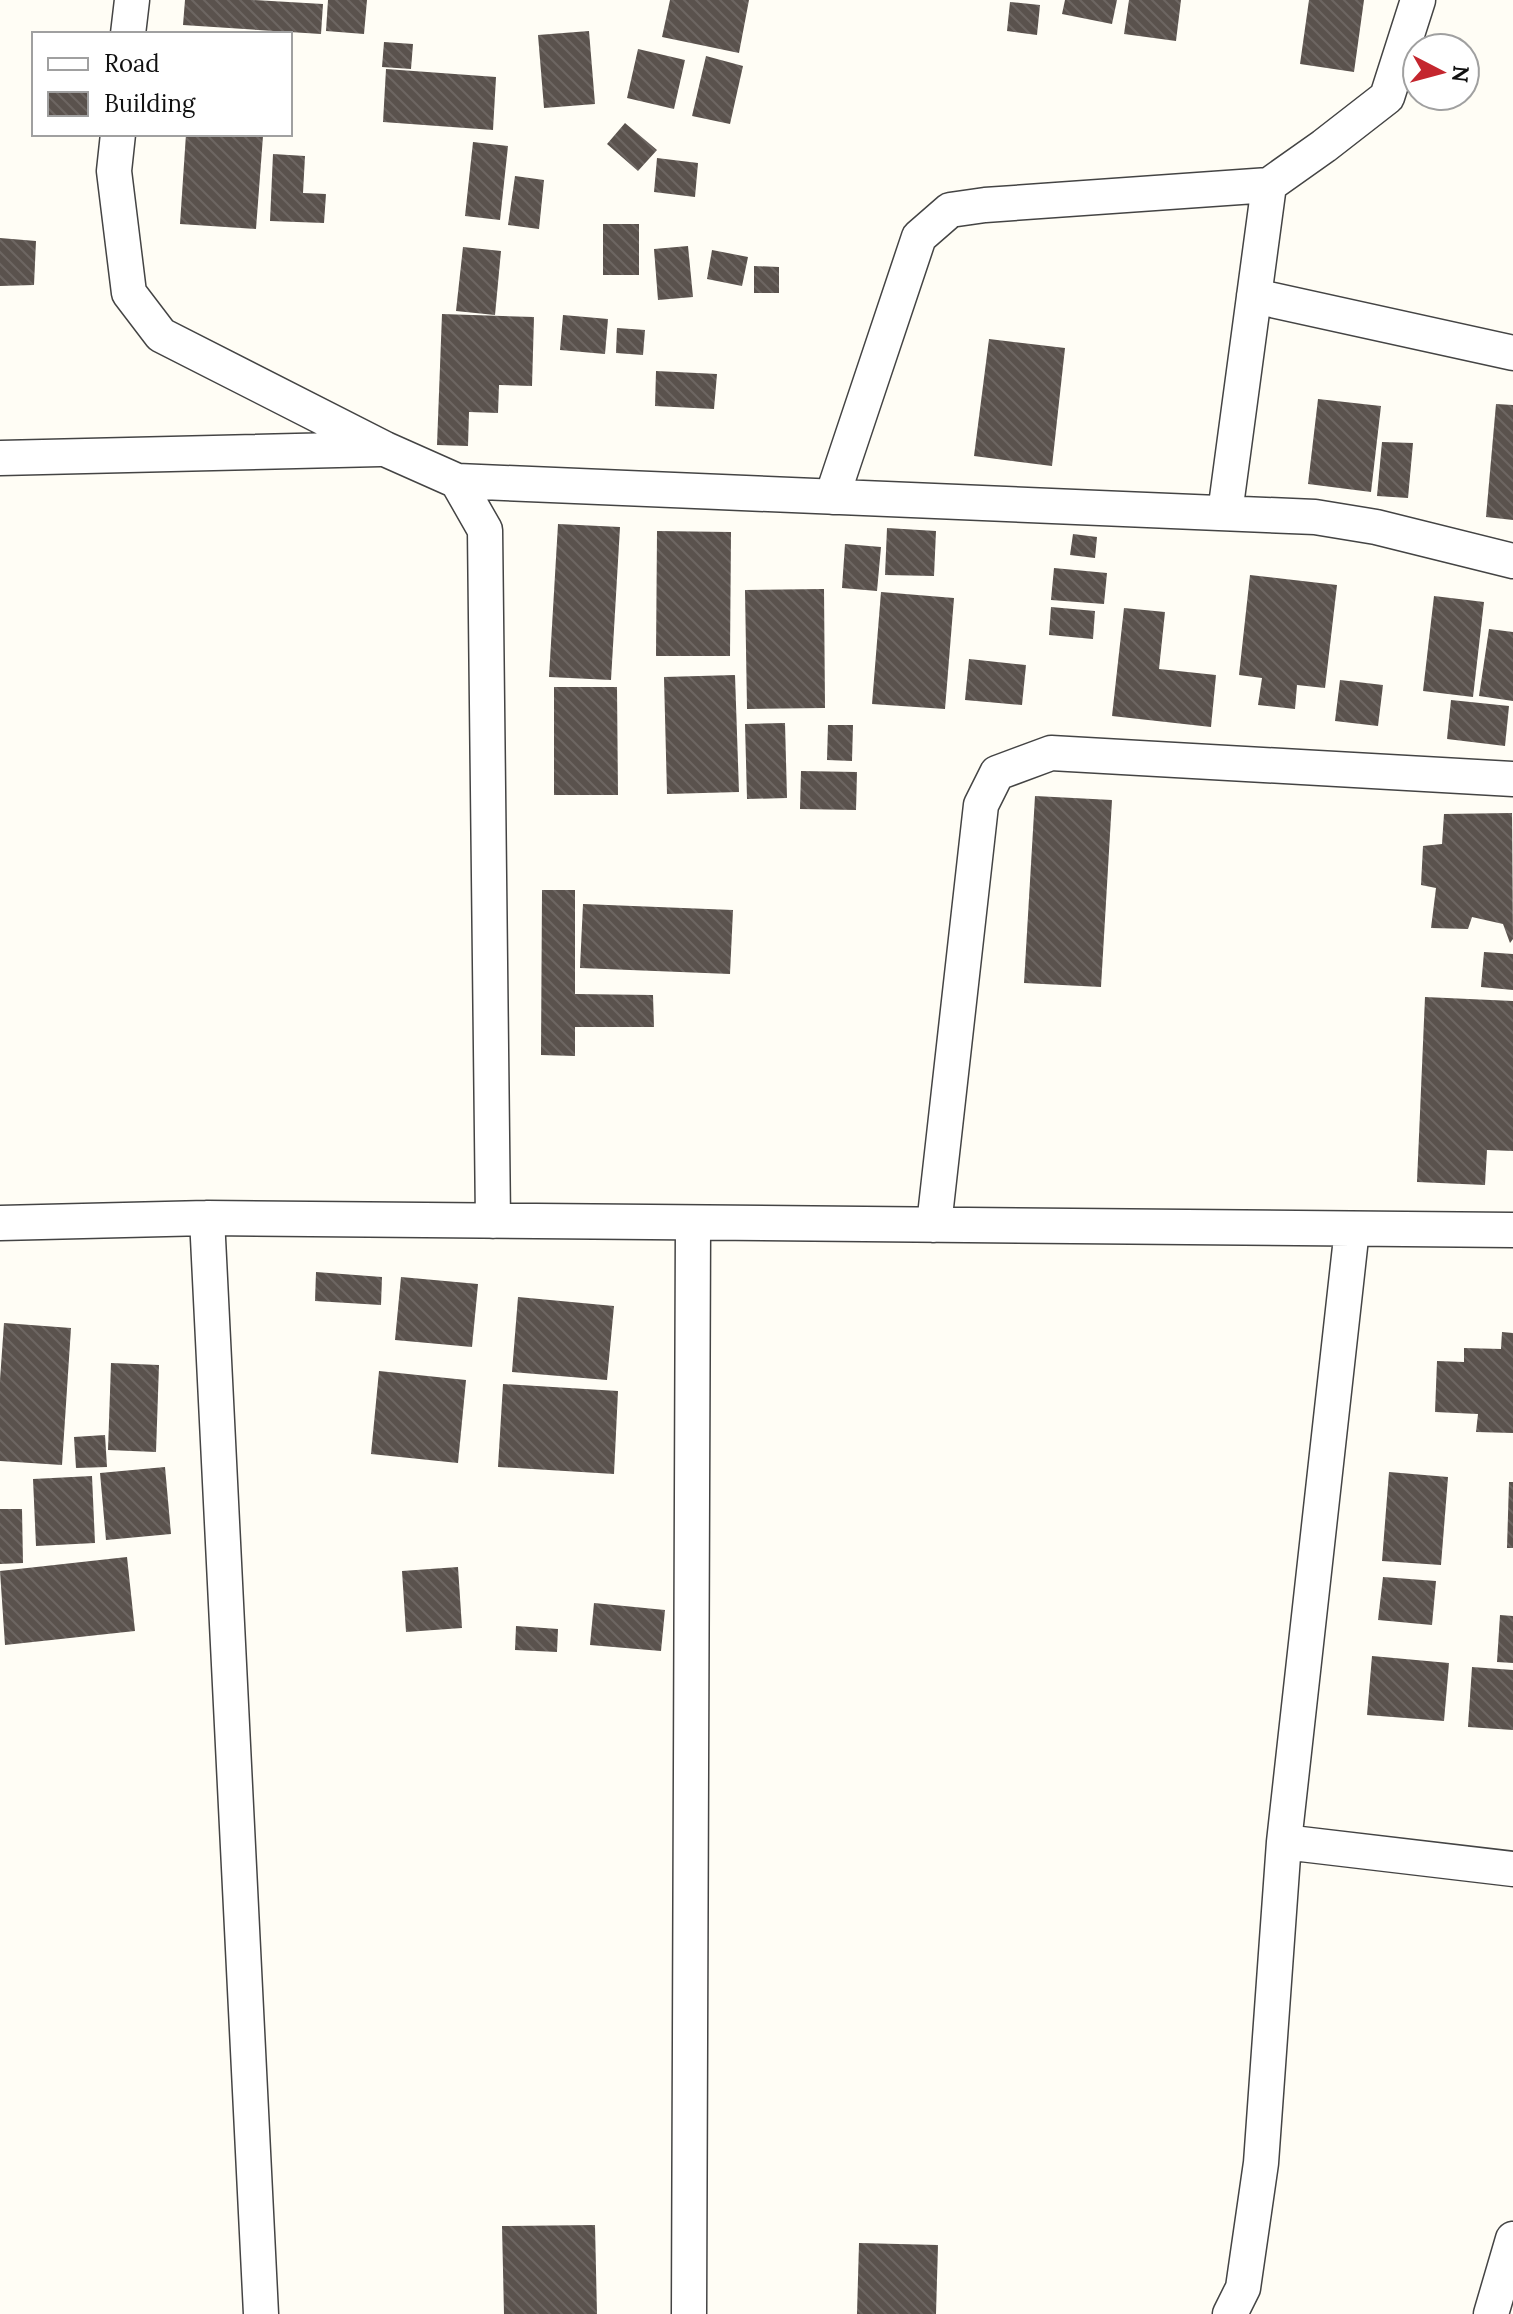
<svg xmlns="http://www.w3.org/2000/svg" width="1513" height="2314" font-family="Lora,serif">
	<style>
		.building { fill: url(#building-back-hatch) }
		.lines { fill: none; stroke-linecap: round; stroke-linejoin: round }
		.minor-casing { stroke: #444; stroke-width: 37 }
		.minor { stroke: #fff; stroke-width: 34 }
	</style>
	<defs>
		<pattern id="building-back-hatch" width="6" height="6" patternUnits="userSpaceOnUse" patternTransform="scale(2)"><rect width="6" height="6" fill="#5a524d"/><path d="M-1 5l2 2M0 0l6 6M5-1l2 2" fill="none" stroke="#6d6662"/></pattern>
	</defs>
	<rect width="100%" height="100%" fill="#fffdf5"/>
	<path class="building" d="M185,0H252L323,4L321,34L183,25Z
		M328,0H367L364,34L326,31Z
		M670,0H749L739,53L662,37Z
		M1065,0H1117L1112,24L1062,14Z
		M1129,0H1181L1176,41L1124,34Z
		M1309,0H1364L1354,72L1300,64Z
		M1010,2L1040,5L1037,35L1007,31Z
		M589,31L595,104L544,108L538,35Z
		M384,42L413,44L411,69L382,67Z
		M638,49L685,60L674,109L627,98Z
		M706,56L743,66L730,124L692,116Z
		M386,69L496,77L493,130L383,122Z
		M625,123L657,150L638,171L607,144Z
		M186,134L263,136L256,229L180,224Z
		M473,142L508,146L500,220L465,216Z
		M273,154L305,156L303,193L326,194L324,223L270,221Z
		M657,158L698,163L695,197L654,192Z
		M515,176L544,180L539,229L508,225Z
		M603,224H639V275H603Z
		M0,238L36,241L34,285L0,286Z
		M688,246L693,297L658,300L654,249Z
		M463,247L501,251L495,315L456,311Z
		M712,250L748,257L742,286L707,279Z
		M754,266L779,267V293H754Z
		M442,314L534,317L532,386L499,385L498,413L469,412L468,446L437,445Z
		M563,315L608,319L605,354L560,350Z
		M617,328L645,330L643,355L616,353Z
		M989,339L1065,348L1052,466L974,456Z
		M656,371L717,374L714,409L655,406Z
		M1318,399L1381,406L1371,492L1308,484Z
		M1496,404L1513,405V520L1486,517Z
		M1382,442L1413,443L1408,498L1377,496Z
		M558,524L620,527L611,680L549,677Z
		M887,528L936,531L934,576L885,575Z
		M657,531L731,532L730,656H656Z
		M1073,534L1097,537L1095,558L1070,555Z
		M845,544L881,547L877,591L842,588Z
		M1054,568L1107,573L1104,604L1051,600Z
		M1250,575L1337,585L1325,688L1297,685L1295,709L1258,705L1262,678L1239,675Z
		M824,589L825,708L747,709L745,590Z
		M881,592L954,598L945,709L872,704Z
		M1434,596L1484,602L1473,697L1423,691Z
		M1051,607L1095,611L1093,639L1049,635Z
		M1124,608L1165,612L1159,669L1216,675L1211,727L1112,716Z
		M1489,629L1513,632V701L1479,696Z
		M969,659L1026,665L1022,705L965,700Z
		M735,675L739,792L667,794L664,677Z
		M1340,680L1383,685L1378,726L1335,721Z
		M554,687H617L618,795H554Z
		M1451,700L1509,706L1505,746L1447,739Z
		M785,723L787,798L747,799L745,724Z
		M828,725H853L852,761L827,760Z
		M801,771L857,772L856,810L800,809Z
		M1035,796L1112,800L1101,987L1024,983Z
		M1512,813L1513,939L1510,943L1503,924L1472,917L1468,929L1431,928L1436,888L1421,885L1423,846L1442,844L1444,814Z
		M542,890H575V994L653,995L654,1027H575V1056L541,1055Z
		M583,904L733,910L730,974L580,968Z
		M1484,952L1513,954V990L1481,987Z
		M1425,997L1513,1001V1151L1487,1150L1485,1185L1417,1182Z
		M316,1272L382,1277L381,1305L315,1301Z
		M401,1277L478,1284L472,1347L395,1340Z
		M518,1297L614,1306L607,1380L512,1372Z
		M4,1323L71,1328L62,1465L0,1461V1380Z
		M1502,1332L1513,1333V1433L1476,1432L1478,1414L1435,1412L1437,1361L1464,1362V1348L1501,1349Z
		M111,1363L159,1365L156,1452L108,1450Z
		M379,1371L466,1380L458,1463L371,1454Z
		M503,1384L618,1391L614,1474L498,1467Z
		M105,1435L107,1467L76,1468L74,1437Z
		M165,1467L171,1534L106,1540L100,1473Z
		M1389,1472L1448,1477L1441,1565L1382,1561Z
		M92,1476L95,1543L36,1546L33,1479Z
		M1509,1482H1513V1548H1507Z
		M0,1509H22L23,1563L0,1564Z
		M127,1557L135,1631L5,1645L0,1571Z
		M458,1567L462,1628L406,1632L402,1571Z
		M1383,1577L1436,1581L1432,1625L1378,1620Z
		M594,1603L665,1610L661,1651L590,1645Z
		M1500,1615L1513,1616V1663L1497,1662Z
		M516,1626L558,1629L557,1652L515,1650Z
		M1372,1656L1449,1663L1444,1721L1367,1715Z
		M1472,1667L1513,1670V1730L1468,1727Z
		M595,2225L597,2314H504L502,2226Z
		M859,2243L938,2245L936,2314H857Z"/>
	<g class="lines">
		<defs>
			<path id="minor" d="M128,34L132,0
				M118,134L114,171L129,293L161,335L385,449L457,481L485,530L493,1221
				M1254,296L1513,353
				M0,458L380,449
				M457,481L1315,517L1376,527L1513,561
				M832,497L919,237L950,210L985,205L1269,185
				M1225,513L1269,185L1324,146L1387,97L1418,0
				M207,1218L261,2314
				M0,1223L207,1218L1513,1230
				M934,1225L981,805L997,773L1051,753L1513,779
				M1284,1842L1513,1869
				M689,2314L693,1223
				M1230,2314L1243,2288L1261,2163L1284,1842L1352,1229
				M1491,2314L1513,2239"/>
		</defs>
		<use href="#minor" class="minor-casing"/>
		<use href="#minor" class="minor"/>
	</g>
	<rect x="32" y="32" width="260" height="104" fill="#ffffff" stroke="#a0a0a0" stroke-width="2"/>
	<rect x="48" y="58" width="40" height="12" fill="#ffffff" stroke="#a0a0a0" stroke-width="2"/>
	<text x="104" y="72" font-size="24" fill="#111111">Road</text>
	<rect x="48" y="92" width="40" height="24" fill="url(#building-back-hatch)" stroke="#a0a0a0" stroke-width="2"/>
	<text x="104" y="112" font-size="24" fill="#111111">Building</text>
	<g transform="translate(1441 72) rotate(96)"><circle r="38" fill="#ffffff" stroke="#a0a0a0" stroke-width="2"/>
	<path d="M0-6L14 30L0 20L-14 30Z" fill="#c4262e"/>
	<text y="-12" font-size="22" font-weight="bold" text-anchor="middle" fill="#111111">N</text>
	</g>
</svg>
